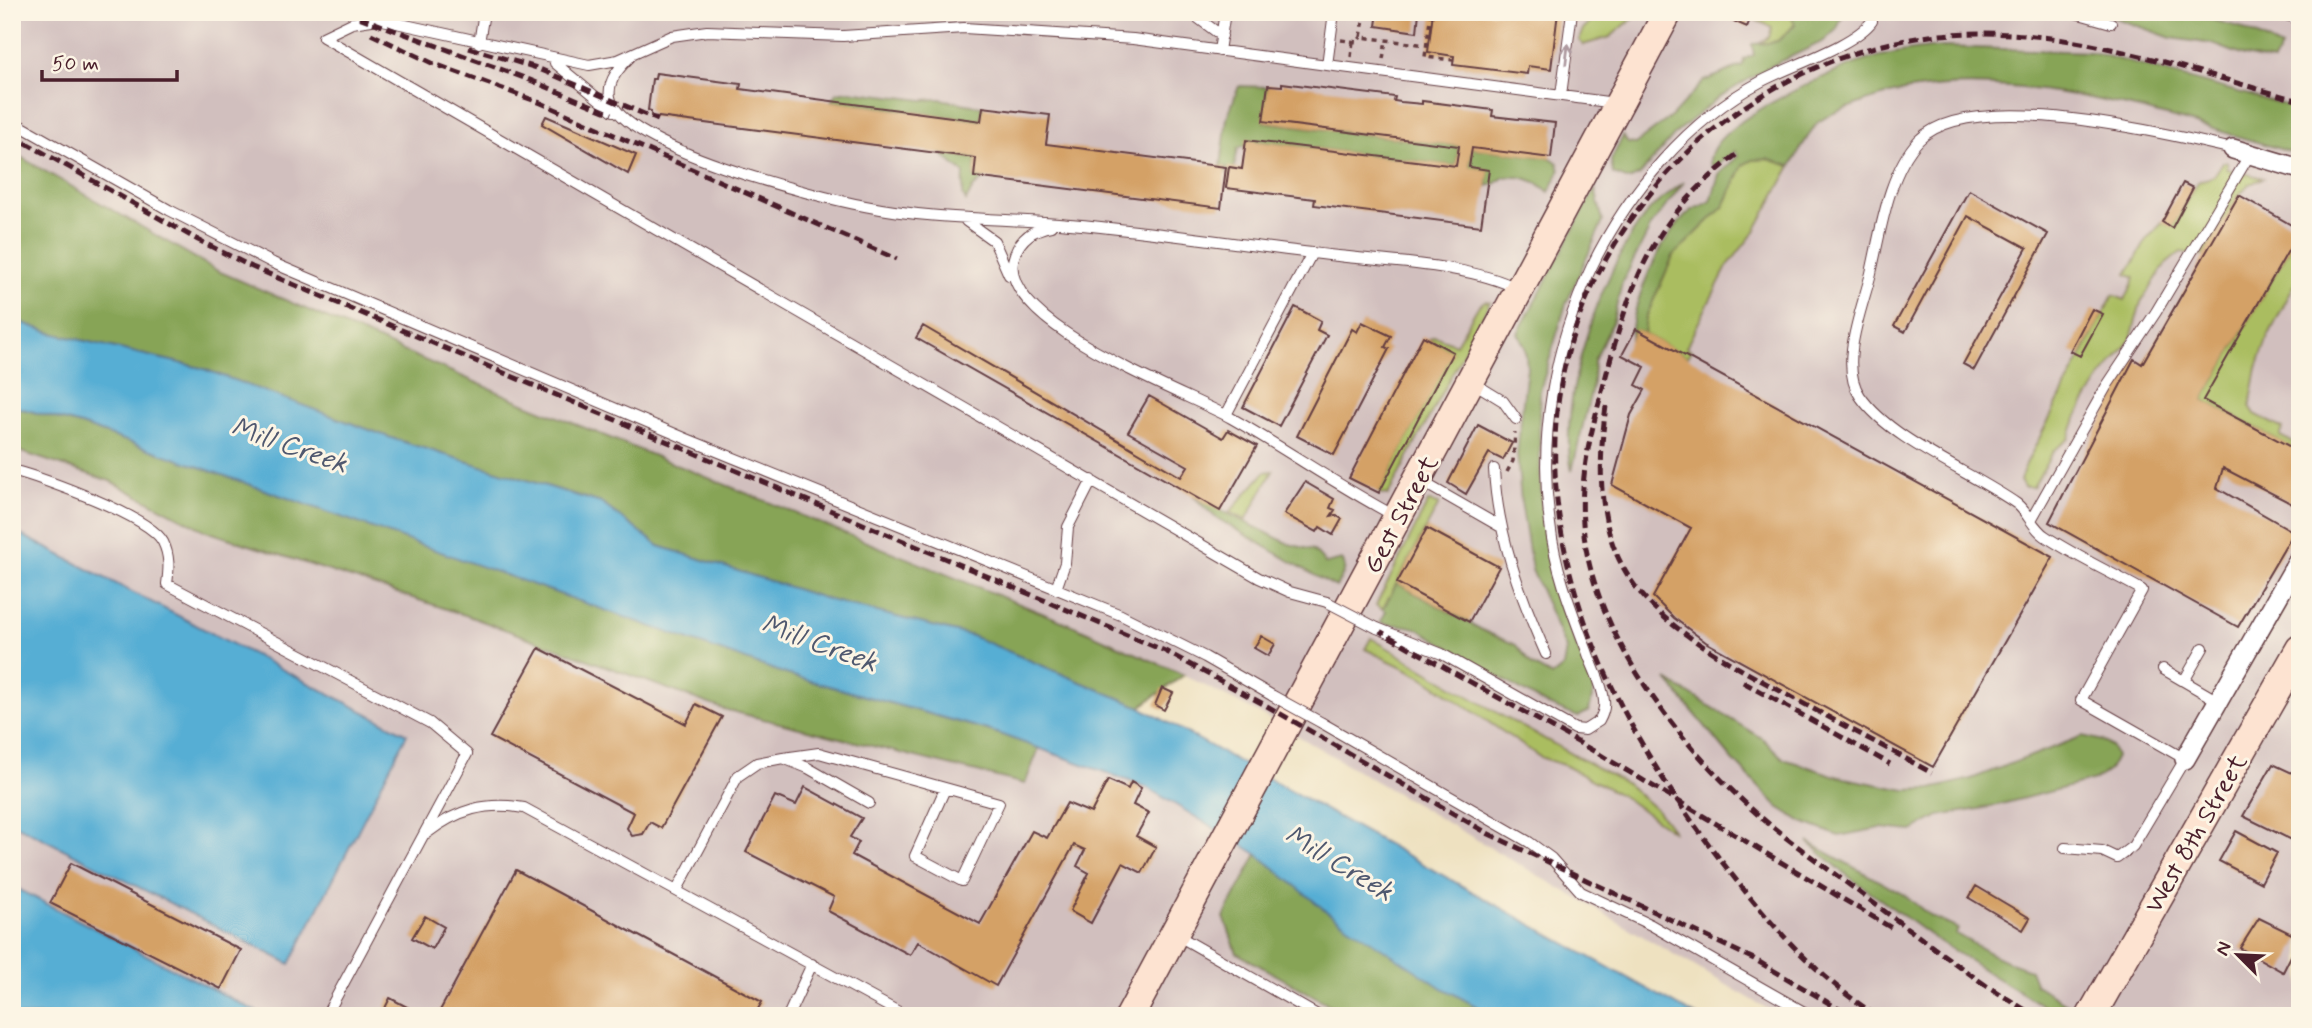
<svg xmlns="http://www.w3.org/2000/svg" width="2312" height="1028" font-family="Mynerve,sans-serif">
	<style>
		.industrial { fill: #d1bfbe }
		.green { fill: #aabd60; stroke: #7a6e46; stroke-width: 2 }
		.forest { fill: #87a456; stroke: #686240; stroke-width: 2 }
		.water { fill: #57aed4; stroke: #506680; stroke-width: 2 }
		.building { fill: #d4a166 }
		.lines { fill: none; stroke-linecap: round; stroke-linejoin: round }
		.lane-casing { stroke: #633c41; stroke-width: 12 }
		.street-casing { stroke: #633c41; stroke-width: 22 }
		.secondary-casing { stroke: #633c41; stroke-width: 31 }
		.path { stroke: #633c41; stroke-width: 3.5; stroke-dasharray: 5 5; stroke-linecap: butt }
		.lane { stroke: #fff; stroke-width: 10 }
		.street { stroke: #fff; stroke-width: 19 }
		.secondary { stroke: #fde3d1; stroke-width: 28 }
		.rail { stroke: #4a1f2b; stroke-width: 5; stroke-dasharray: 10 5; stroke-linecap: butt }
		.lane-bridge-casing { stroke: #633c41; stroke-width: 12; stroke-linecap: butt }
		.lane-bridge { stroke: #fff; stroke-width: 10 }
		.oneway { stroke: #ae9aa0 }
		.labels { text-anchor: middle; stroke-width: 6; stroke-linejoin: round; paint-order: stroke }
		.street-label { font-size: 26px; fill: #4a1f2b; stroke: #fcf5e5 }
		.water-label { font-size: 28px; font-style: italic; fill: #4f586f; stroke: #fcf5e5 }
	</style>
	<rect width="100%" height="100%" fill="#fcf5e5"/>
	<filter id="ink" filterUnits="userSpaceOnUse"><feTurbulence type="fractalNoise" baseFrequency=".0143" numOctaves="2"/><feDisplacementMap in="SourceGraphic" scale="14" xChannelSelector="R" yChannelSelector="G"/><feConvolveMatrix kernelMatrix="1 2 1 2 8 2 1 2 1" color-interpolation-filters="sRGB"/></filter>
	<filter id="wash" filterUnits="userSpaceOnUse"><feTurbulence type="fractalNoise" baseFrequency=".00686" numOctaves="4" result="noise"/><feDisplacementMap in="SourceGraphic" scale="28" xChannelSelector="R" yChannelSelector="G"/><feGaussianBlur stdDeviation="1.57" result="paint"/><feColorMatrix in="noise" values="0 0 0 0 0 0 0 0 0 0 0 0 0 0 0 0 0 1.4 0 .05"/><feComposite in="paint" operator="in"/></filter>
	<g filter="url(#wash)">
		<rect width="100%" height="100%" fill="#eee1c0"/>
		<path class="industrial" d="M12,12H2300V1016H1780L1262,715L1184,675L1079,628L526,404L218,271L12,152Z
			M12,406L81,425L786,674L991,731L1146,787L1257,854L1326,911L1479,1016H12Z"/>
		<path class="green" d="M1601,12H1641L1610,37L1583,45L1579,40L1583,29Z
			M1753,12H1789L1795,24C1786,36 1776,49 1759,44L1769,37L1772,27L1753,19Z
			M1768,159L1791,166L1755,231L1727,267L1686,347L1691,350L1687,357L1644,334L1646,317L1673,256L1724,206L1743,165L1752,160Z
			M2223,162H2228L2227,169L2263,178L2248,185L2239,195L2204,256L2181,252L2165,265L2141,302L2131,339L2101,377L2077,416L2069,439L2054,450L2033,487H2024L2020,480L2025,466L2113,295L2125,300L2135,278L2127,274L2148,238L2162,222L2172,227L2198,182L2214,176Z
			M2300,230V273L2268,337L2257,368L2250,406L2255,414L2283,429L2280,436L2300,446V452L2203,400Z
			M1485,301L1490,302L1388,495L1379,493L1452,352L1429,339L1434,336L1456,344L1479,305Z
			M1273,471L1246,520L1230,512L1265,472Z
			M1428,502L1439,504L1383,609L1376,605Z
			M1371,638L1506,718L1627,784L1658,811L1674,832L1619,794L1566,766L1540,757L1421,676L1365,649Z"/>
		<path class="forest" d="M1789,12H1844L1837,29L1824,41L1769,67L1718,98L1676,133L1640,175L1629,180L1613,174L1611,160L1623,136L1628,143L1635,144L1672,116L1704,81L1743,65L1744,59L1754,55L1752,44C1777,43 1778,44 1795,24Z
			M2099,12H2180L2240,27L2281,48L2273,62L2244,56L2213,44L2171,38Z
			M1943,47L2092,52L2300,109V155C2171,117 1988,53 1858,104C1845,109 1826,114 1816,125C1806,137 1799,153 1791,166L1768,159L1752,160L1743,165L1724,206L1673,256L1646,317L1644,334L1636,330L1631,338C1633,300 1661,235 1691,211C1696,207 1705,205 1711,201L1719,174L1738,156L1735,151L1716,166H1711C1698,128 1835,70 1864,61C1889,52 1917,49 1943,47Z
			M1239,86L1268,87L1264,122L1459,146L1456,166L1247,140L1246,146L1238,148L1234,168H1229L1225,174L1226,167L1221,166L1227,118Z
			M849,91L923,100L940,99L983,107L981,121L831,101L837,93Z
			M1472,148L1551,158L1558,163L1560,171L1549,192C1535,179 1522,176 1504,177L1495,184L1487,186L1488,170L1469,167Z
			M12,152L218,271L526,404L1079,628L1184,675L1140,707L972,636L833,601L659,546L601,503L394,439L201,368L51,333L12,319Z
			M941,154L976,158L974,177L984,179L973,188L966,201L963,195L964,173Z
			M1684,182L1651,226L1622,283L1613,321L1594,361L1593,383L1572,471C1556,401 1602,268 1647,213C1657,201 1672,192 1684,182Z
			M1595,189L1603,221L1566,304L1540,391L1539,422L1542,521L1548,558L1563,611L1594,689L1589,711L1578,717L1543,703L1420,630C1406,623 1394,627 1380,622L1386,611L1383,609L1397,583L1484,631L1516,645L1532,665L1552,676L1563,667L1566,649L1532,570L1521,502L1517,454L1527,367L1525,347L1518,333Z
			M12,406L81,425L786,674L991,731L1039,748L1025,784L723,709L468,616L206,531L110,481L12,449Z
			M1193,496L1289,544L1313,550L1326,564L1342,560C1349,567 1340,579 1336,587L1319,578L1215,517Z
			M1667,680L1763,739L1784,759L1839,777L1906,790L1931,789L1971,779L2083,736L2103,741L2112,747L2116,757L2109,770L2095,780L1990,807L1939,816L1912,831L1880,828L1839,836L1802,822L1778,807L1733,760Z
			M1808,842L1906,896L1930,916L1958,929L1956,934C1981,948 2003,962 2030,970L2036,985L2086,1016H2061L1995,977L1934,938L1848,876Z
			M1257,854C1331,915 1409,969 1494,1016H1350L1237,953L1224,917Z"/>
		<path class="water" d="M12,319L51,333L201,368L394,439L601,503L659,546L833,601L972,636L1140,707L1696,1016H1494L1439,986L1326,911L1257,854L1146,787L991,731L786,674L81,425L12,406Z
			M12,530L407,734L290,964L12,823Z
			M12,886L263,1015L12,1016Z"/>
		<g id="blocks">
			<path class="building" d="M1378,12H1419L1417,32L1376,26Z
				M1433,12H1558L1551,69L1528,66L1527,74L1453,65L1454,56L1428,52Z
				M1732,12H1753L1747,27L1729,19Z
				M656,73L741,84L740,89L981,121L983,107L1050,115L1046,144L1226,167L1221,208L974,177L976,158L651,116V111L648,110L652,79H655Z
				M1282,83L1395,97L1394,101L1401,102L1422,104V101L1493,110L1492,116L1555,123L1551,158L1472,148L1469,167L1489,170L1481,226L1314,205L1315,199L1226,188L1229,167L1242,169L1246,140L1456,166L1459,146L1263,121L1268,85L1282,86Z
				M546,116L636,155L628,174L542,124Z
				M2183,183L2193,188L2172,228L2162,222Z
				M1969,190L2048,234L1974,370L1963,364L2027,248L1968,216L1905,332L1894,326Z
				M2239,195L2300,230L2203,400L2300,452V508L2223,468L2217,488L2294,532L2238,627L2049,522L2134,359L2142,364Z
				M1295,307L1321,321L1317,330L1327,335L1279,426L1243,407Z
				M2092,309L2103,314L2080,356L2070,351Z
				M1362,322L1391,336L1385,347L1389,349L1334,455L1297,436L1352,329L1357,332Z
				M923,326L1181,477L1188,466L1128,432L1149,396L1223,438L1228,430L1257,446L1220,511L916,338Z
				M1636,329L2053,557L1933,767L1707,643L1674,618L1653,597L1691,528L1612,485L1631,415L1645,390L1636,385L1645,367L1622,355Z
				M1423,336L1453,352L1379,493L1349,478Z
				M1478,425L1512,443L1503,460L1489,453L1466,494L1448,483Z
				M1305,482L1334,499L1330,508L1335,510L1331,516L1335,515L1342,519L1333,535L1320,527L1317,532L1284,514Z
				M1427,528L1499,567L1469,622L1397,583Z
				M1261,636L1275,644L1268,656L1254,648Z
				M539,648L686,724L696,704L722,717L661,828L650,822L643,834L632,836L627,828L634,813L490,737Z
				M1162,688L1173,693L1164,710L1155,705Z
				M2300,758V844L2243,816L2273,764L2292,773Z
				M1108,780L1128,789L1131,782L1141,788L1133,805L1149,813L1136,836L1156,847L1142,873L1123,863L1091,923L1070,911L1089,873L1077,866L1085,850L1074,845L996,986L918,942L910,955L828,911L834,897L746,852L775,796L796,805L805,787L862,818L850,837L859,842L852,855L980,924L1032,831L1047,838L1067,803L1091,813Z
				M2236,831L2277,853L2261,883L2219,861Z
				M71,863L241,950L221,989L50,903Z
				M516,870L762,1002L754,1016H437Z
				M1976,886L2030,918L2023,930L1969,898Z
				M425,916L444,927L432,949L412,938Z
				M2259,918L2300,938L2283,972L2240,948Z
				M390,998L424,1016H381Z"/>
		</g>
	</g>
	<g filter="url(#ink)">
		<use href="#blocks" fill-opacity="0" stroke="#633c41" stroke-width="2"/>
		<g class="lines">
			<defs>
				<path id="lane" d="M1190,12L1222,36
					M1334,12L1327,65L1615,103
					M2072,12L2111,23
					M2216,12L2280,13
					M2279,12L2300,20
					M479,43L484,12
					M1219,51L1225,12
					M631,56C621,66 607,80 610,97C619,148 818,197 865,206C933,220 1002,218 1070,224C1160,232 1249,246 1338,256C1391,262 1472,265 1518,289
					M555,63L613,111
					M1561,95L1572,12
					M12,121L169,210L273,263L687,439L1121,615L1205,657L1273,696
					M966,221L994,241L1009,275
					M1051,226C1034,229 1021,238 1015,254C988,321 1187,393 1231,418C1286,449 1338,486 1395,516
					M1472,382L1503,401L1516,419
					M1226,415L1312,253
					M1494,469C1497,533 1520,596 1546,654
					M12,470C42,478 150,516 163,542C170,556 169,569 167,584L430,723L467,754L326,1016
					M1419,480L1501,527
					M2031,520L2106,387L2156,312L2250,154
					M1056,589L1065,563L1068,527L1092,480
					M1327,602L1290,592L1259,578L323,37L352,23L378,19L589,65L618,60L672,36L707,31L843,36L964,28L1133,39L1327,65
					M1377,628L1442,654L1575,729L1585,730L1599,721C1603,714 1605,708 1604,701C1603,684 1592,667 1587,651C1571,609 1555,569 1550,524C1538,436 1554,346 1592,266C1628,192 1688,120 1762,81C1790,66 1855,45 1872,21
					M2163,669L2218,701
					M2184,681L2203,648
					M1322,723L1529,842L1551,858L1581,892L1651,925L1811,1016
					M783,758L819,753L999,803L962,881L915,856L945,789
					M427,833C457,810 486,801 524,808L906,1016
					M2065,848L2102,851L2117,858L2133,846L2185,759L2081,700L2142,590C2110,572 2075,556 2045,536C2033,528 2028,513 2017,504C1972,472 1891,441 1860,396C1838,364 1863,307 1871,273C1881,230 1888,173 1919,140C1970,87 2166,133 2233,149
					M677,890L738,776L757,763L783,758L808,768L869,803
					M1175,934L1319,1016
					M788,1016L812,964"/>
				<path id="street" d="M2233,149L2300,169
					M2185,759L2300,558"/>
				<path id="secondary" d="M1130,1016L1668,12
					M2091,1016L2300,649"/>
			</defs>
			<use href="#lane" class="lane-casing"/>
			<use href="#street" class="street-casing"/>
			<use href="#secondary" class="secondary-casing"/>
			<path class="path" d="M1365,12L1361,37L1427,45
				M1431,12L1425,57L1453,60
				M1341,40L1357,42L1361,37
				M1351,57L1353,41
				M1383,59L1386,40
				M1507,472L1513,461L1515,432"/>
			<use href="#lane" class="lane"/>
			<use href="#street" class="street"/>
			<use href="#secondary" class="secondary"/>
			<path class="rail" d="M345,12L530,80L612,114
				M371,34L432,63L541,103L897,259
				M469,48L537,68L658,120
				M12,135L198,240L252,267L1165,651L1267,706L1489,834L1754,959L1851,1016
				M1736,155C1654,219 1633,275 1607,372C1594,422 1579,470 1583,523C1590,633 1682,749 1763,819C1795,846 1830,870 1864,896C1905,926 1945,957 1987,986
				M1606,406C1584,568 1639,615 1773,687C1826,716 1879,744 1932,773
				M1376,629L1599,754L1895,930
				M1743,682L1890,764
				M1979,981L2035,1016
				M1877,1016C1806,970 1754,905 1704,838C1555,637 1480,393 1660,182C1725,106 1818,54 1917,38C2046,17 2176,67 2300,101"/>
			<defs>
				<path id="lane-bridge" d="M1327,602L1377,628
					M1273,696L1322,723"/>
			</defs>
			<use href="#lane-bridge" class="lane-bridge-casing"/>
			<use href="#lane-bridge" class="lane-bridge"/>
		</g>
		<defs><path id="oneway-shaft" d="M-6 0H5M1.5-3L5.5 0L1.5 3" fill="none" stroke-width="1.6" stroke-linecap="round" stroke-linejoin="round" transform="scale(1.75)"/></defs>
		<use class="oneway" href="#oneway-shaft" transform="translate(1567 54) rotate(-83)"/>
	</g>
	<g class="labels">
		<g class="street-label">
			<text transform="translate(1400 514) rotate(-62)" y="9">Gest Street</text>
			<text transform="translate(2195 833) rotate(-60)" y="9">West 8th Street</text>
		</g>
		<g class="water-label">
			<text transform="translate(290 444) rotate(19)" y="10">Mill Creek</text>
			<text transform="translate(820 642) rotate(20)" y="10">Mill Creek</text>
			<text transform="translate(1340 862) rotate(31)" y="10">Mill Creek</text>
		</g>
	</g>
	<rect width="2312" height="1028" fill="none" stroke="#fcf5e5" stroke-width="42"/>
	<g transform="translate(2238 955) rotate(294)" stroke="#fcf5e5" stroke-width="5" paint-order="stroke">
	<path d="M0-5L12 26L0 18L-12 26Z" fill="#4a1f2b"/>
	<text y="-10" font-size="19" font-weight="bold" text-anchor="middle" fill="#4a1f2b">N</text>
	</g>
	<path d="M42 70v10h135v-10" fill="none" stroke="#4a1f2b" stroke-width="3.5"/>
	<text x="52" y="70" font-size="21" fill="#4a1f2b" stroke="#fcf5e5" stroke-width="5" paint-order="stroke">50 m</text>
</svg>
